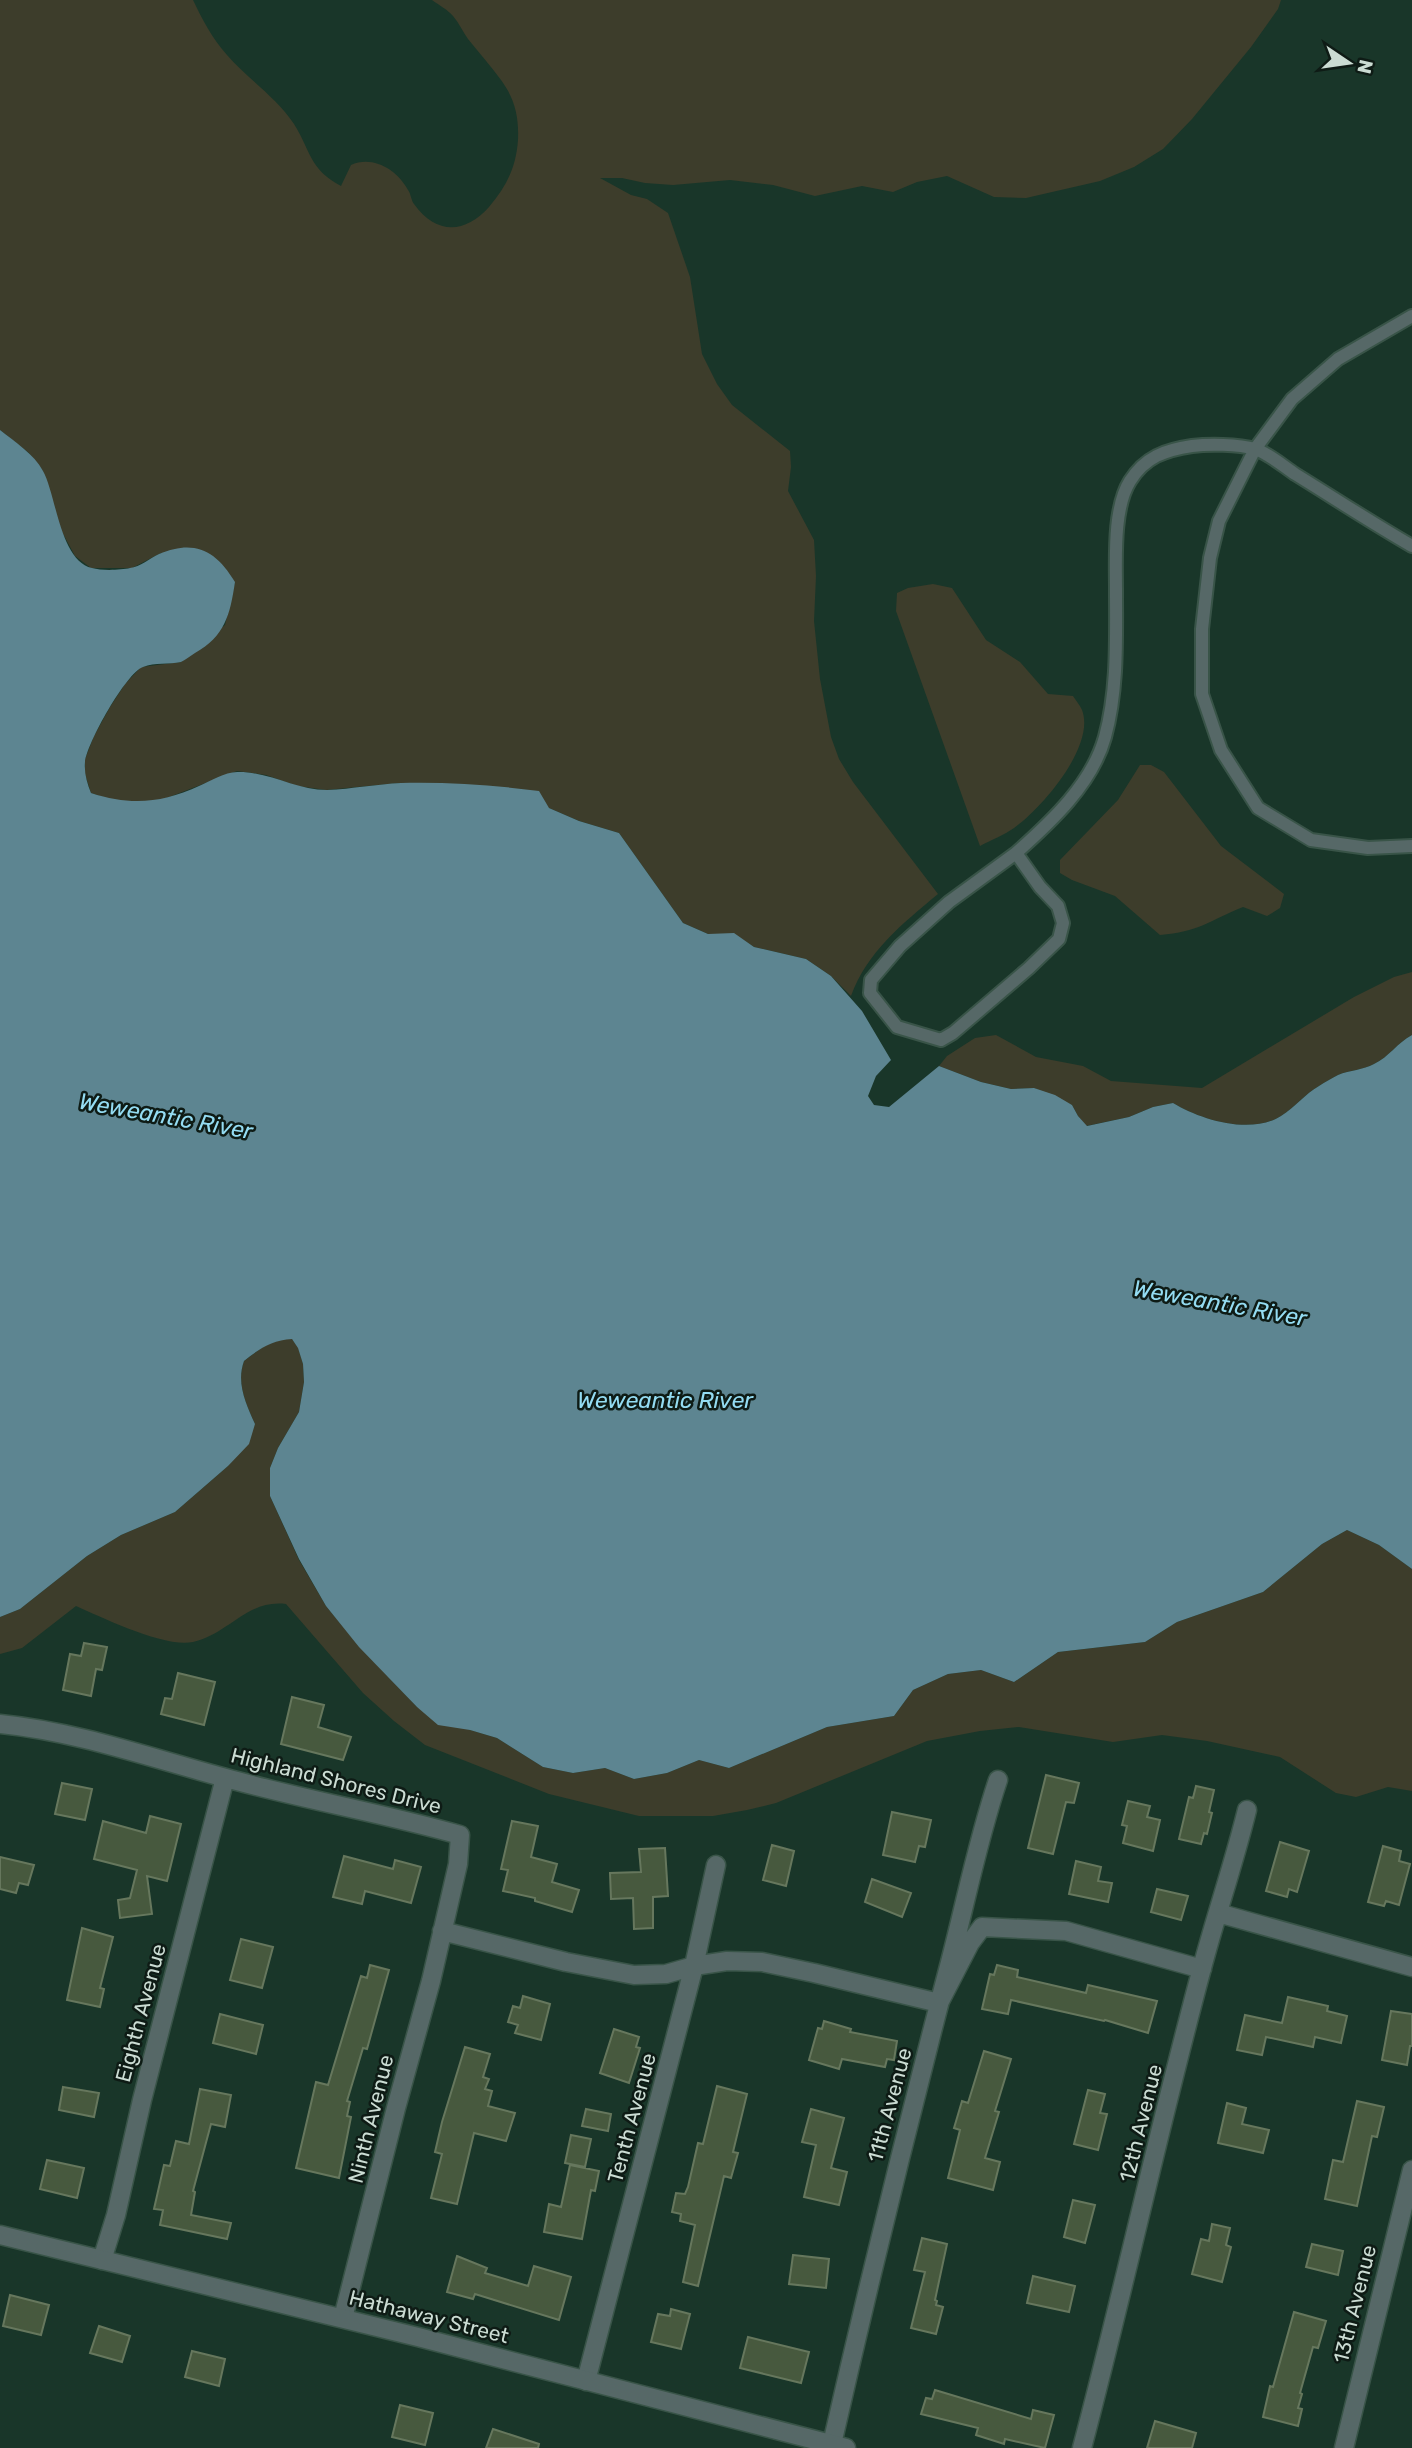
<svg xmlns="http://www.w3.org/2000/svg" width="1412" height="2448" font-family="Rubik,sans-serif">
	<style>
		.green { fill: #3d3d2b }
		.water { fill: #5d8591 }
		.building { fill: #47593e; stroke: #66775d; stroke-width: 2 }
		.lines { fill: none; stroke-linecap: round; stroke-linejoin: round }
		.service-casing { stroke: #395448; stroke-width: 16 }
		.minor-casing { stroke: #395448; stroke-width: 21 }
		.tertiary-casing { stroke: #395448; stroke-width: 21 }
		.service { stroke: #566867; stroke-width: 12 }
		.minor { stroke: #566867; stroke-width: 18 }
		.tertiary { stroke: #566867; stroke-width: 18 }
		.labels { text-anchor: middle; stroke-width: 5; stroke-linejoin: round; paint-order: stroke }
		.street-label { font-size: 21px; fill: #cbdcd3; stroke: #0e1b15 }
		.water-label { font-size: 23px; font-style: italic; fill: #94dcf2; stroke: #0e1b15 }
	</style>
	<rect width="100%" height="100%" fill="#193629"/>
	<path class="green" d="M0,0H193C202,19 212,38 227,55C248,79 276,97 294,124C311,151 309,169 341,186L351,165C372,155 397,169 408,190C411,194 411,200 414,204C436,235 465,234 489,207C507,186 516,167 518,140C519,117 515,99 501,80C491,66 479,53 468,39C463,32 459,23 453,16C448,10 439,5 432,0H1281L1278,9L1251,47L1192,119L1163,149L1134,167L1100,181L1026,198L994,197L947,176L917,182L893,192L862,186L815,196L773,185L730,180L673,185L645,183L622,178H600L631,195L647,199L668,213L690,277L702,354L717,384L732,405L790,451L791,467L788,491L814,540L816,576L814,621L820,679L831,737L839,759L853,782L938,894C902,924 867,952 851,996L831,976L806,959L754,947L734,934H708L683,923L619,833L579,821L549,808L399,783L326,790L297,786L266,775L237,771L164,799L135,803L109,799L91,793L85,774V759L94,736L110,707L125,684L141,667L181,662L225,625L235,582L161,553L132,568H91L75,556L61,530L43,471L29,453L0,430Z
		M933,584L952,588L986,640L1020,662L1048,694L1073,696C1076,701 1080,705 1082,710C1096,746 1041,809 1014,828C1004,835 991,840 980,846L896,611L897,593L908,588Z
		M1140,765H1151L1164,772L1221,846L1284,894L1280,908L1267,916L1243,907C1209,921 1198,932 1160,935L1115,896L1072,880L1060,873V860L1118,800Z
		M1412,972V1035C1397,1043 1389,1057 1374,1064C1363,1070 1350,1070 1338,1075C1332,1078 1325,1082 1319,1086C1305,1094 1295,1107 1281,1116C1251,1135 1201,1120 1173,1103L1153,1107L1129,1117L1086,1126L1078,1116L1072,1105L1034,1088L1011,1089L981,1082L939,1066L947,1056L975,1038L996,1035L1036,1057L1083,1066L1111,1081L1202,1088L1354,997L1394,977Z
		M282,1339H292L298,1347L303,1364L304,1382L299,1412L278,1448L270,1468V1496L299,1560L326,1606L359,1646L417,1707L470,1730L497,1738L543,1767L573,1773L605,1768L634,1779L667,1773L699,1760L729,1768L827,1727L894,1716L913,1690L948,1674L981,1670L1014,1682L1058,1652L1145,1642L1177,1622L1263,1592L1322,1544L1347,1530L1379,1545L1412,1569V1791L1388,1787L1356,1797L1336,1793L1280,1757L1207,1741L1162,1735L1113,1742L1019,1727L980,1731L927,1741L776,1803L747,1810L713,1816H639L549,1794L425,1745L394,1721L363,1693L286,1604C247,1599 229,1634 193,1642C165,1648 103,1618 76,1606L22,1648L0,1654V1617L20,1609L87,1556L121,1535L175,1512L228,1466L255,1424C246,1404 236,1383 244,1361L264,1346Z"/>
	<path class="water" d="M0,430C15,442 34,454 43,471C56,494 60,561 92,568C102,571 121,570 130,568C140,567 150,558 159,554C194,539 216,550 235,582C230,615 225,636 195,653C190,656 185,660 181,662C169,665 155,662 143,667C126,673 87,743 85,762C84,773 87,783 91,793C131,806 162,803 199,786C211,781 226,771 239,772C270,772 296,790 327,790C352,789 377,784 401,783C448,782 493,785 539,791L549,808L579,821L619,833L683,923L708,934L734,933L754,947L806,959L831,976L862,1011L891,1060L876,1076L868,1096L874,1105L889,1107L939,1066L981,1082L1011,1089L1034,1088L1055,1095L1072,1105L1078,1116L1087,1126L1129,1117L1153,1107L1173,1103C1201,1120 1251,1135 1281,1116C1295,1107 1305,1094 1319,1086C1325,1082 1332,1078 1338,1075C1350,1070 1363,1070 1374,1064C1389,1057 1397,1043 1412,1035V1569L1379,1545L1347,1530L1322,1544L1263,1592L1177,1622L1145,1642L1058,1652L1014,1682L981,1670L948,1674L913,1690L894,1716L827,1727L729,1768L699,1760L667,1773L634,1779L605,1768L573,1773L543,1767L497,1738L470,1730L438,1725L417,1707L359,1647L326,1606L299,1559L270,1496V1468L278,1448L299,1412L304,1382L303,1364L298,1348L292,1339C272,1340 259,1349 244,1361C236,1383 246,1404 255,1424L249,1444L228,1466L175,1512L121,1535L87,1556L20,1609L0,1617Z"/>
	<path class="building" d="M84,1643L107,1647L102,1670L96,1669L91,1696L63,1690L70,1654L81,1656Z
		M178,1673L215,1682L204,1725L161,1714L165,1698L172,1699Z
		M292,1697L324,1705L318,1727L351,1737L343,1760L281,1744Z
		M1046,1775L1079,1783L1074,1803L1066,1802L1053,1854L1028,1848Z
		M62,1783L92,1789L85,1820L55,1814Z
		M1196,1786L1214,1790L1209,1812L1212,1813L1207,1834L1204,1833L1201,1844L1179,1839L1189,1797L1193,1798Z
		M1128,1801L1150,1806L1147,1817L1160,1820L1153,1851L1123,1843L1127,1826L1122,1825Z
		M892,1812L931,1820L925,1847L919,1846L915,1862L883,1855Z
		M150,1816L181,1824L167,1881L147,1876L152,1914L120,1918L118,1900L130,1898L137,1870L94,1859L103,1821L146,1833Z
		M512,1821L538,1826L531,1857L557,1864L552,1882L579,1890L572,1912L535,1901V1898L503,1891L508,1870L501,1869Z
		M1280,1842L1309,1851L1297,1892L1289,1889L1287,1897L1266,1891Z
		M772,1845L794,1851L786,1886L763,1880Z
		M1383,1846L1401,1851L1399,1861L1410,1864L1399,1905L1386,1901L1384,1906L1368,1902Z
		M665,1848L668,1896L653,1897V1928L634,1929L633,1898L611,1899L610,1873L641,1872L639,1849Z
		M344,1856L393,1869L395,1860L421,1867L411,1903L365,1891L362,1904L333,1897Z
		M0,1857L34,1865L28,1885L19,1883L16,1893L0,1889Z
		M1076,1861L1101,1867L1098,1881L1112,1883L1108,1902L1069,1894Z
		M872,1879L911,1893L902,1917L865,1902Z
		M1157,1889L1188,1896L1181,1920L1151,1912Z
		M82,1928L113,1937L100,1988L104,1989L100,2007L67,2000Z
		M241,1939L273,1947L262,1988L230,1980Z
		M370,1965L389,1970L367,2049L363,2048L347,2101L350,2102L347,2116L351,2117L339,2178L296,2168L316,2082L328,2085L361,1976L367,1978Z
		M997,1965L1018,1970L1017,1977L1086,1993L1088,1985L1157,2001L1148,2033L1105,2020L1104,2021L1011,2000L1008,2014L982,2009L990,1974L994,1975Z
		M523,1996L550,2004L541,2040L515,2033L518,2025L508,2022L513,2006L520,2008Z
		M1288,1997L1328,2006L1327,2011L1347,2016L1341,2043L1315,2037L1313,2047L1266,2037L1262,2055L1237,2050L1245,2015L1282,2023Z
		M1391,2011L1412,2014V2046H1410L1407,2065L1382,2060Z
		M220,2014L263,2025L256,2054L213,2043Z
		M824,2021L851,2029L850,2032L897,2041L894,2060L887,2059L885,2067L842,2059L839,2069L809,2060L818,2028L822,2029Z
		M614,2029L639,2037L636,2047L640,2048L629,2083L600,2073Z
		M465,2047L490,2054L483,2077L489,2079L485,2089L492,2091L488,2106L515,2113L506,2141L474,2133L457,2204L431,2198L442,2154L435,2152L442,2122Z
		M984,2051L1011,2059L995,2111L999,2112L985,2158L1000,2162L993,2190L948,2178L960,2130L954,2128L962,2101L968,2103Z
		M717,2086L747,2094L733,2152L738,2153L731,2178L724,2176L698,2286L683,2282L695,2225L680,2221L681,2214L672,2212L676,2193L685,2194L688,2187L698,2143L703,2144Z
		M63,2087L99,2093L94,2117L59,2110Z
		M200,2089L231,2095L225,2127L211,2124L193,2191L195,2192L191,2215L231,2223L227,2239L160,2225L163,2210L154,2209L164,2165L170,2166L176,2141L189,2144Z
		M1088,2090L1105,2094L1100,2113L1107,2114L1098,2150L1074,2144Z
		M1357,2101L1384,2107L1377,2137L1372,2136L1357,2206L1325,2199L1333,2160L1343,2162Z
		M1227,2103L1246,2108L1242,2124L1269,2130L1263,2153L1218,2143Z
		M586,2109L611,2114L608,2131L582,2126Z
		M811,2109L844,2118L831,2168L847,2172L839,2205L804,2197L816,2145L802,2142Z
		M571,2135L591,2139L585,2167L565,2163Z
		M47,2160L84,2168L77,2198L40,2189Z
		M570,2165L599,2171L595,2191L591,2190L582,2239L544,2232L549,2204L561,2207Z
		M1073,2200L1095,2205L1085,2243L1064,2237Z
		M1212,2224L1230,2228L1226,2245L1231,2247L1222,2282L1192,2274L1201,2239L1209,2241Z
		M922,2238L947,2244L935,2300L937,2301L936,2305L943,2307L936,2334L911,2328L925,2272L914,2270Z
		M1312,2244L1343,2251L1338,2275L1306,2267Z
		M793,2255L829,2259L826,2288L789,2284Z
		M457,2256L487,2268L485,2273L528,2286L534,2266L571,2277L559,2320L475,2294L473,2299L447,2292Z
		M1033,2276L1075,2286L1069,2312L1027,2303Z
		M10,2295L49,2305L41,2335L3,2326Z
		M671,2309L690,2314L681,2349L651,2342L658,2314L670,2316Z
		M1294,2312L1326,2321L1318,2348L1313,2347L1300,2393L1302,2394L1298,2408L1302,2409L1298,2426L1263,2417L1270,2386L1273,2387Z
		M99,2326L130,2336L122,2362L90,2353Z
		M748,2337L809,2352L801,2383L740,2368Z
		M192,2351L225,2359L219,2386L185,2377Z
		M935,2390L1031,2419L1033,2410L1054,2415L1045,2448L1005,2439L1004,2444L976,2435L978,2428L921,2414L926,2398L932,2399Z
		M400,2405L433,2413L425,2445L392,2437Z
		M1155,2421L1196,2433L1192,2448H1147Z
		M493,2429L539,2444L538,2448H486Z"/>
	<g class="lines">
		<defs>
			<path id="service" d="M1412,316L1338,359L1292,399L1255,449L1219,521L1210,558L1202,629V694L1221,750L1258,808L1311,840L1368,848L1412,846
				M1016,853L949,902L900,946L871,980L870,993L897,1027L941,1040L953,1033L1029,968L1059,939L1063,923L1058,906L1040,887L1016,853C1051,822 1092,784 1105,737C1118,689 1116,639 1116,590C1116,559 1113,508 1130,481C1145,457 1165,450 1192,446C1208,444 1238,444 1255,449C1268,453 1283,466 1295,474C1334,498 1372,523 1412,546"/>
			<path id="minor" d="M0,1724C81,1732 159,1761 237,1781C311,1801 386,1814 460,1835L458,1864L431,1981L396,2108L343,2318
				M1218,1913L1412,1967
				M442,1931L566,1962L634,1975L666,1974L694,1966L727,1961L762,1962L814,1973L939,2003L970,1943L982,1927L1066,1931L1202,1969
				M102,2260L116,2215L142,2100L225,1778
				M586,2381L694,1966L716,1865
				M832,2444C868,2286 907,2127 948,1970C965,1906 977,1842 998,1780
				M1082,2448C1124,2289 1159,2127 1202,1968C1216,1915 1234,1863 1247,1810
				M1344,2448L1412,2170"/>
			<path id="tertiary" d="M0,2235L418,2337L846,2448"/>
		</defs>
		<use href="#service" class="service-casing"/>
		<use href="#minor" class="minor-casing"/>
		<use href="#tertiary" class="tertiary-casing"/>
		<use href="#service" class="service"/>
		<use href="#minor" class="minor"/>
		<use href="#tertiary" class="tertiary"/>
	</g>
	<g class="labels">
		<g class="street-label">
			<text transform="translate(336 1781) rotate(14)" y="7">Highland Shores Drive</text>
			<text transform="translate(141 2013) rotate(-75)" y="7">Eighth Avenue</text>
			<text transform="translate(890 2105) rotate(-75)" y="7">11th Avenue</text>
			<text transform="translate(632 2118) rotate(-75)" y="7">Tenth Avenue</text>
			<text transform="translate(371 2119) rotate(-76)" y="7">Ninth Avenue</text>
			<text transform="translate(1141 2123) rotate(-76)" y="7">12th Avenue</text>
			<text transform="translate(1355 2304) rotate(-76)" y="7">13th Avenue</text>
			<text transform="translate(429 2317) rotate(14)" y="7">Hathaway Street</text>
		</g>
		<g class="water-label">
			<text transform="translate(166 1116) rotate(10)" y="8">Weweantic River</text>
			<text transform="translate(1220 1303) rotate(10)" y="8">Weweantic River</text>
			<text x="665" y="1408">Weweantic River</text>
		</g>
	</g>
	<g transform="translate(1349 63) rotate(103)" stroke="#0e1b15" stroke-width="5" paint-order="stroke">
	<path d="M0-5L12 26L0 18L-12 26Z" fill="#cbdcd3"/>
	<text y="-10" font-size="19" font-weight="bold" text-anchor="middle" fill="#cbdcd3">N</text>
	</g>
</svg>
